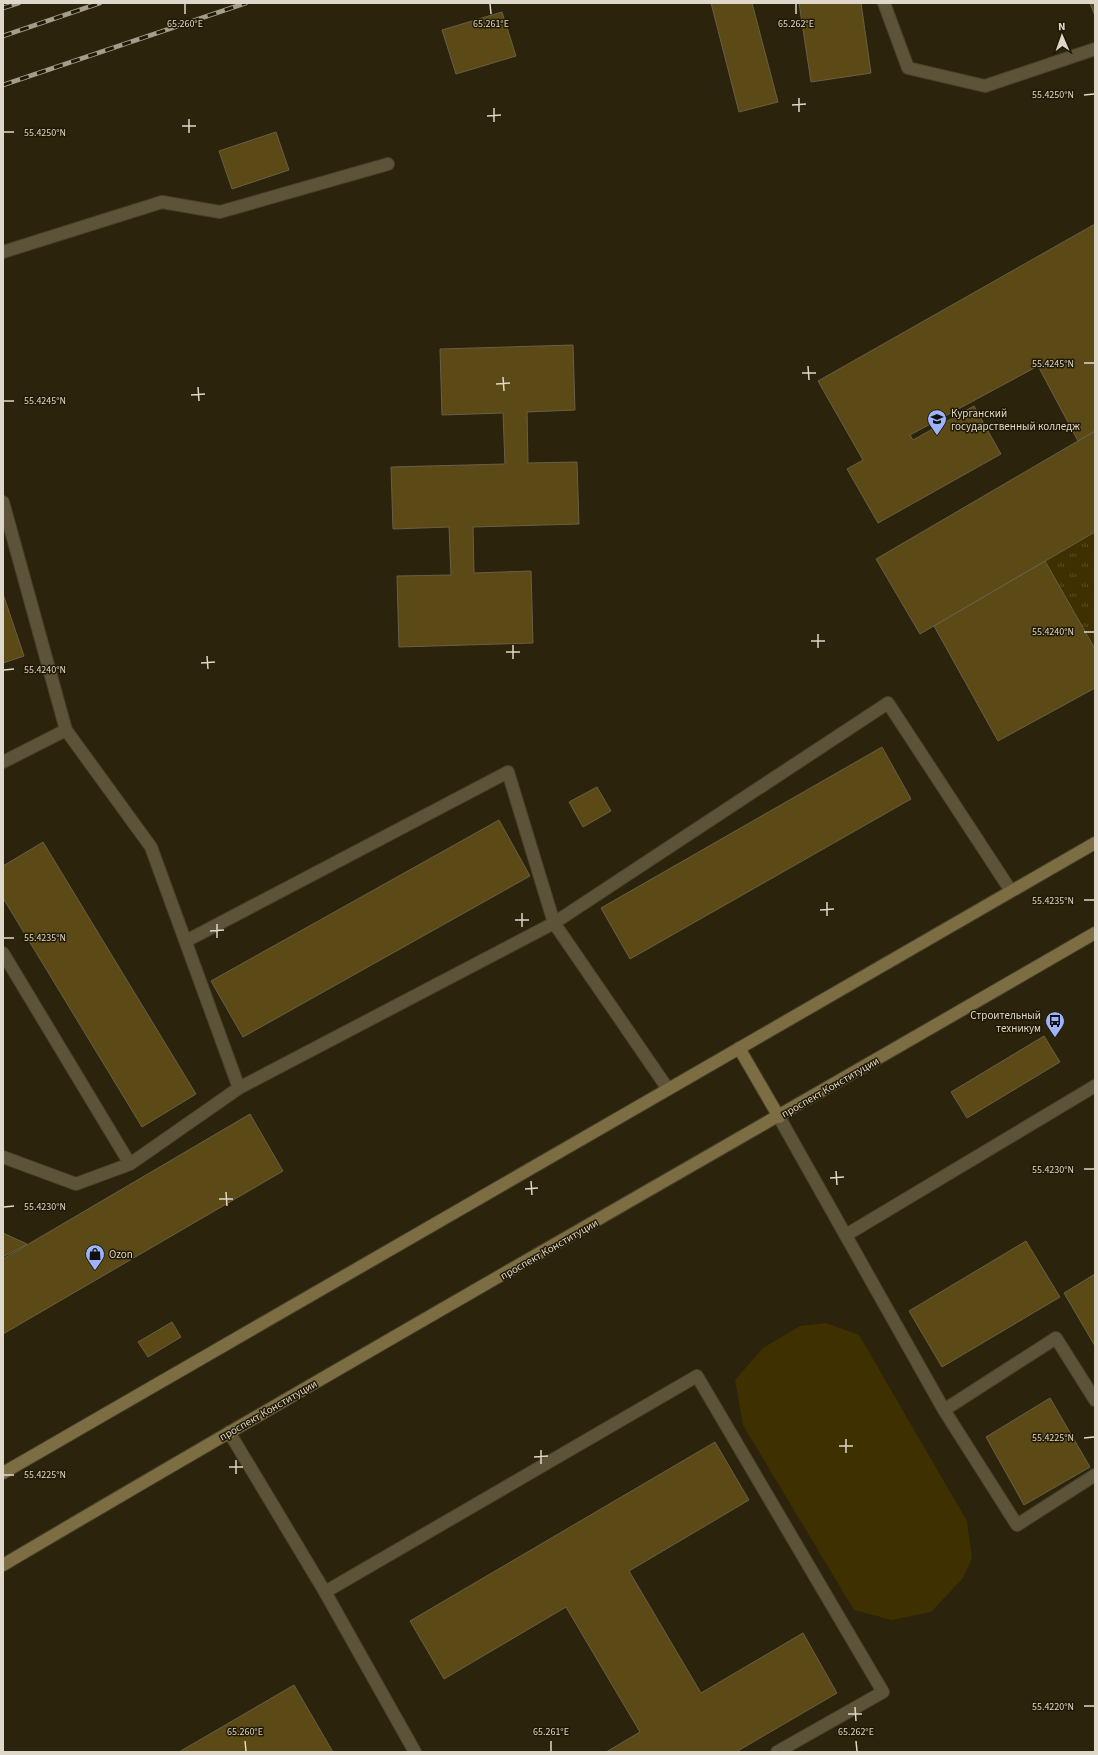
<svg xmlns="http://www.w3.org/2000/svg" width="1098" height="1755" font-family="'Source Sans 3',sans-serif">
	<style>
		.grass { fill: url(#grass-tufts) }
		.pitch { fill: #3f3000 }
		.building { fill: #5c4a16; stroke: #685f46 }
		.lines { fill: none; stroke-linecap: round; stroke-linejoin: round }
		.lane-casing { stroke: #47402a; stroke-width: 14 }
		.secondary-casing { stroke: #47402a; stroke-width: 14 }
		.lane { stroke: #5c5339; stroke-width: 12 }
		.secondary { stroke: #7c6d43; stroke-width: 12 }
		.rail-casing { stroke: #a39d8c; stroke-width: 4.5 }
		.rail { stroke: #211903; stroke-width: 3; stroke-dasharray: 9; stroke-linecap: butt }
		.ticks { fill: none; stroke: #ddd8ca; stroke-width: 1.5 }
		.labels { text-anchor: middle; stroke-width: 3; stroke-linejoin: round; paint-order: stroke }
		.poi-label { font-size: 11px; fill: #ddd8ca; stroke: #211903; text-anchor: start }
		.street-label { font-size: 11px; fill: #ddd8ca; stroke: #211903 }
		.ticks-label { font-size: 10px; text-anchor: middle; fill: #ddd8ca; stroke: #211903; stroke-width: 3; stroke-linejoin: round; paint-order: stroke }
	</style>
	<defs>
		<pattern id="grass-tufts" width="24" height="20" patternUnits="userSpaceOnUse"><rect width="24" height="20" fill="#3f3000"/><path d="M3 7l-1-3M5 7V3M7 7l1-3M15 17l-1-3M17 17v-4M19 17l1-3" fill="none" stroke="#5a4d24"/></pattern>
	</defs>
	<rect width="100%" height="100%" fill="#2b230b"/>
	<path class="grass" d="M1094,533L1095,534V649L1045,561Z"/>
	<path class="pitch" d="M826,1323L859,1335L967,1521L972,1558L963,1578L931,1612L892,1620L854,1610L743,1425L735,1380L763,1348L800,1326Z"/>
	<path class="building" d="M711,3H752L778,102L739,112Z
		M799,3H861L871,73L811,82Z
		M1090,3H1095V17V16Z
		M502,12L516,56L456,74L442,30Z
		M276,132L289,170L232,189L219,151Z
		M1095,224V431L1078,441L1038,366L910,435L913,440L974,406L1001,454L878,523L847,469L863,460L818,381Z
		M573,345L575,410L527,412L528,463L577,462L579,524L473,527L474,573L531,571L533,643L399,647L397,576L451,575L449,527L393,529L391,467L505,464L503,413L442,415L440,349Z
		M1095,431V532L920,634L876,559Z
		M1045,561L1095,649V688L998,741L934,626Z
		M3,594L24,656L3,663Z
		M882,747L911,799L630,959L601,908Z
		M597,787L611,811L583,827L569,802Z
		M499,820L530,876L243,1037L211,981Z
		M43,842L196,1094L142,1127L3,898V866Z
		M1044,1036L1060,1062L967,1118L951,1092Z
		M250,1114L283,1171L3,1334V1259Z
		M3,1233L27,1244L3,1257Z
		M1026,1241L1060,1297L942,1367L909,1311Z
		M1095,1274V1346L1064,1293Z
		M172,1322L181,1337L148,1357L138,1342Z
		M1050,1398L1090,1467L1024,1505L986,1437Z
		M715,1442L749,1500L629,1571L701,1693L803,1633L837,1693L736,1752H606L640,1732L566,1607L444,1679L410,1621Z
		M294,1685L333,1752H179Z"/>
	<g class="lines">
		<defs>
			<path id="lane" d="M884,3L908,68L985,86L1095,49
				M3,252L162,202L220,212L388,164
				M3,502L66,730L151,847L239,1088L554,923L668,1089
				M3,762L66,730
				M186,941L508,772L554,923L888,703L1011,891
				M3,953L130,1164L239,1088
				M779,1117L944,1410L1056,1338L1095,1400
				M3,1157L76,1184L130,1164
				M846,1235L1095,1086
				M944,1410L1017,1525L1095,1475
				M229,1432L325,1592L415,1752
				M325,1592L697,1376L883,1692L777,1752"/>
			<path id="secondary" d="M739,1048L779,1117
				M3,1473L1095,843
				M3,1565C365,1351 731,1144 1095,933"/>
		</defs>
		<use href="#lane" class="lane-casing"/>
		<use href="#secondary" class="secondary-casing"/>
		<use href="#lane" class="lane"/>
		<use href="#secondary" class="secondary"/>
		<defs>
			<path id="rail" d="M3,8L19,3
				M3,36L100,3
				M3,85L246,3"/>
		</defs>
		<use href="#rail" class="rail-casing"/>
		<use href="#rail" class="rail"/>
	</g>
	<path class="ticks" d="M185,4V14M490,4L491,14M796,4V14M1084,95L1094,94M799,98V112M792,105L806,104M494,108V122M487,116L501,115M189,119V133M182,126H196M4,132H14M1084,363H1094M808,366L809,380M802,373H816M503,377L504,391M496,384L510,383M198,387L199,401M191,395L205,394M4,401H14M1084,632H1094M818,634V648M811,641H825M513,645V659M506,652H520M207,656L208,669M201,663L215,662M4,670L14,669M1084,900H1094M827,902V916M820,910L834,909M522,913V927M515,920H529M217,924V938M210,931L224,930M4,938H14M1084,1169H1094M836,1171L837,1185M830,1178L844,1177M531,1181L532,1195M525,1189L538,1188M226,1192L227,1206M219,1199H233M4,1207L14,1206M1084,1438L1094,1437M846,1439V1453M839,1446H853M541,1450V1464M534,1457L548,1456M236,1460V1474M229,1467H243M4,1475H14M1084,1706H1094M855,1707L856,1721M848,1714H862M245,1741L246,1751M551,1741V1751M856,1741L857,1751"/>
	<defs>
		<symbol id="university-pin" viewBox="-11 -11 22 30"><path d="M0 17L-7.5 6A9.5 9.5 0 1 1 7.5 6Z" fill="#9db4fd" stroke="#211903"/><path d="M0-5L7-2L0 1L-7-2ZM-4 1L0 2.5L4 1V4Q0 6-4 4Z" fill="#111"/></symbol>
		<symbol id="bus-pin" viewBox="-11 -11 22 30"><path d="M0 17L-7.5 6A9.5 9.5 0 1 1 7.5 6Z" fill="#9db4fd" stroke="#211903"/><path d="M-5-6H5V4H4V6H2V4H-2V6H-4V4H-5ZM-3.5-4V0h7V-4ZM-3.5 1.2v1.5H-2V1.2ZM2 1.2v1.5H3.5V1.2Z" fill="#111"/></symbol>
		<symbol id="shop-pin" viewBox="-11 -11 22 30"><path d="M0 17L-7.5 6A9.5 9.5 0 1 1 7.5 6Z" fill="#9db4fd" stroke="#211903"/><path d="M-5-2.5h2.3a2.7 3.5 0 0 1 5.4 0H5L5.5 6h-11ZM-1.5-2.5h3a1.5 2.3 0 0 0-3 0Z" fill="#111"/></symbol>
	</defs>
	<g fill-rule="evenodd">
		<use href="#university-pin" x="926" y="408" width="22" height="30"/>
		<use href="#bus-pin" x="1044" y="1010" width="22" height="30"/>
		<use href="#shop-pin" x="84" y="1243" width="22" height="30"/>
	</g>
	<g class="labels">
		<g class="poi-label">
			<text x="951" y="417">Курганский<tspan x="951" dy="13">государственный колледж</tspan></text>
			<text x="1041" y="1019" text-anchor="end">Строительный<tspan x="1041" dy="13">техникум</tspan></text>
			<text x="109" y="1258">Ozon</text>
		</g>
		<g class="street-label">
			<text transform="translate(830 1087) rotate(-30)" y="4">проспект Конституции</text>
			<text transform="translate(549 1249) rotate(-30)" y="4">проспект Конституции</text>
			<text transform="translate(268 1410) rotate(-30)" y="4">проспект Конституции</text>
		</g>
	</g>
	<g class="ticks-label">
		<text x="185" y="27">65.260°E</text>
		<text x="491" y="27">65.261°E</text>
		<text x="796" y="27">65.262°E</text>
		<text x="1053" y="98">55.4250°N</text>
		<text x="45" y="136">55.4250°N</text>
		<text x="1053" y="367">55.4245°N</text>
		<text x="45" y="404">55.4245°N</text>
		<text x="1053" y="635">55.4240°N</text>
		<text x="45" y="673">55.4240°N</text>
		<text x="1053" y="904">55.4235°N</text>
		<text x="45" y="941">55.4235°N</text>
		<text x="1053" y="1173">55.4230°N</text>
		<text x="45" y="1210">55.4230°N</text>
		<text x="1053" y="1441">55.4225°N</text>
		<text x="45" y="1478">55.4225°N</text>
		<text x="1053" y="1710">55.4220°N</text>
		<text x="245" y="1735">65.260°E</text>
		<text x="551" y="1735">65.261°E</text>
		<text x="856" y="1735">65.262°E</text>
	</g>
	<rect width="1098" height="1755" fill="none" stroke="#ddd8ca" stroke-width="8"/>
	<g transform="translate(1062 36) rotate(358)" stroke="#211903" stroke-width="3" paint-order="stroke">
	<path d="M0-3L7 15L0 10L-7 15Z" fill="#ddd8ca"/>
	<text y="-6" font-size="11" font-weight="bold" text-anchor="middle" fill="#ddd8ca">N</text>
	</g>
</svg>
